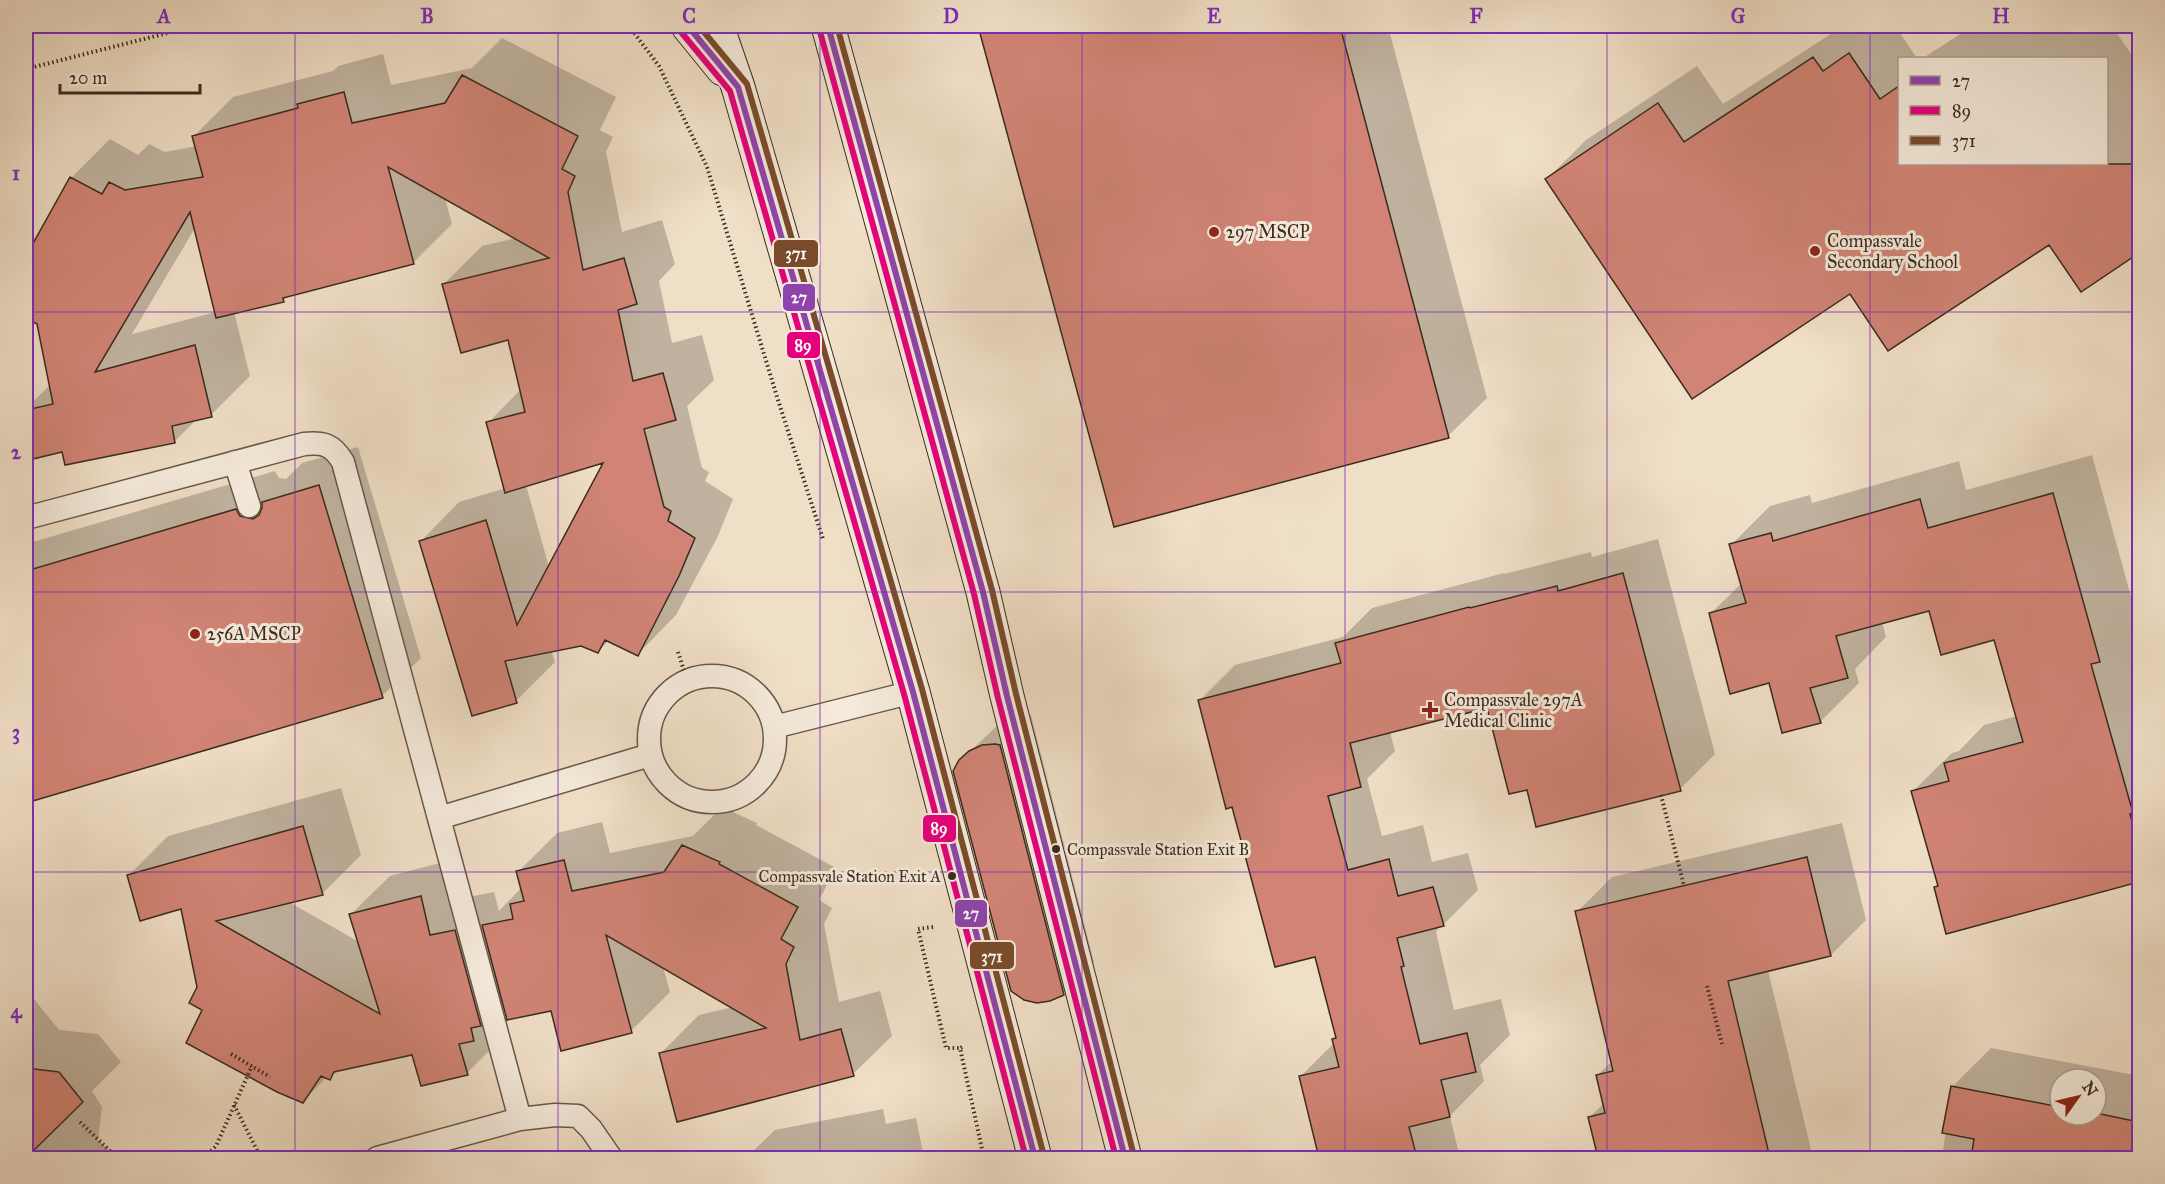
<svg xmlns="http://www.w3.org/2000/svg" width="2165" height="1184" font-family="'IM FELL Great Primer',serif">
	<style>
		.shadow { fill: #0003; fill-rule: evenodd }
		.building { fill: #d18475; stroke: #3a2b1f; stroke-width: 1.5 }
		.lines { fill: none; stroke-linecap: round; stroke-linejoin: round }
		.lane-casing { stroke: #685849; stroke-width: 25 }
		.secondary-casing { stroke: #3a2b1f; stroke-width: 35 }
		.path { stroke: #3a2b1f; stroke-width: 4; stroke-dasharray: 1.5 3; stroke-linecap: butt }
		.lane { stroke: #f5eadb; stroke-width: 22 }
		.secondary { stroke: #f5eadb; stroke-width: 33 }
		.bus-1-casing { stroke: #f5eadb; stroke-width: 10 }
		.bus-2-casing { stroke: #f5eadb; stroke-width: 10 }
		.bus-3-casing { stroke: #f5eadb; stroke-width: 10 }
		.bus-1 { stroke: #8e44ad; stroke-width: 6 }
		.bus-2 { stroke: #e5007d; stroke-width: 6 }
		.bus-3 { stroke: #7a4b2a; stroke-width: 6 }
		.grid { fill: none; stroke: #7b2cbf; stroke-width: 1.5; stroke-opacity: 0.55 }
		.poi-dot { fill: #8f2418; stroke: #f5eadb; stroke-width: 2 }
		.bus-dot { fill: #3a2b1f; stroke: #f5eadb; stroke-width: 2 }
		.labels { text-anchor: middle; stroke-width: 6; stroke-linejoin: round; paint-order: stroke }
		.bus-label { font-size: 16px; fill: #3a2b1f; stroke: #f5eadb; text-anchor: start }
		.poi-label { font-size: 18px; fill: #3a2b1f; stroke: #f5eadb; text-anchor: start }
		.line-badge { stroke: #f5eadb; stroke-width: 2 }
		.badge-label { font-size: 16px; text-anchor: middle; font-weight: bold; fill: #fff }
		.neatline { fill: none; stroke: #7b2cbf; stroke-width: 2 }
		.grid-label { font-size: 20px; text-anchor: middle; font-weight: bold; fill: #7b2cbf }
	</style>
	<rect width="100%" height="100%" fill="#f0dfc7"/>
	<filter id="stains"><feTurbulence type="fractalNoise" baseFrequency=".00333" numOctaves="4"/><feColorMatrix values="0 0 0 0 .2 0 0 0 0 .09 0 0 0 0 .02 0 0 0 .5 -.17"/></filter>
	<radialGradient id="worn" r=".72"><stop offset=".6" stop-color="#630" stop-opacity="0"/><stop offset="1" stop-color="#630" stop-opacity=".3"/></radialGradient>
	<path class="shadow" d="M979,26H1388L1487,398L1448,436L1115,526Z
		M1843,26H1857L1862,33L1873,26H1895L1917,58H1900V164H2106V58H1923L1973,26H2112L2140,67V251L2081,290L2050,243L1850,292L1547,179L1586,140L1697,66L1723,104Z
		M502,38L616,97L600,130L613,137L606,152L622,232L662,220L675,264L659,281L672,343L702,335L714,380L687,406L702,468L709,472L705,481L733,499L718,536L676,615L638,654L609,640L598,652L581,644L551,650L555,662L516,701L421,541L459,502L506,488L488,423L521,389L510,338L443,285L482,246L516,238L445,198L452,224L413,263L287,296L283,300L234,312L250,376L211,415L197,419L174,442L64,450L34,457L26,423V409L51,384L36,310L26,303V257L71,178L110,139L138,155L149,144L165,152L197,146L194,136L233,97L333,71L338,66L383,54L391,85L472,68ZM195,228L216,312L132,334ZM607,460L549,567L526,485Z
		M358,447L421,658L382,696L26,801V544L275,471L279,478L286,479L302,463Z
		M2092,455L2138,622L2131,629L2140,660V880L1948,932L1935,888L1939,884L1913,791L1952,753L1959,751L1984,725L2017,716L1995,638L1930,609L1882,622L1886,637L1855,669L1859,683L1820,722L1770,681L1710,614L1742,583L1731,545L1770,506L1810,495L1812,503L1959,461L1966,490Z
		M1658,539L1715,754L1680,789L1528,788L1488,706L1390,732L1395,751L1367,779L1382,836L1423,825L1432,862L1468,853L1478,890L1443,925L1437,926L1438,930L1436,932L1454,1010L1501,999L1510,1035L1480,1065L1484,1081L1450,1116L1460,1158H1320L1300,1077L1335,1042L1334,1039L1337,1036L1316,956L1233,805L1200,700L1235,665L1343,637L1372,608L1504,573V574L1591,552L1592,557Z
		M1014,715H1031L1094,962L1062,995L960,761L1002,721Z
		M341,788L361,855L322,894L289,902L359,942L351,914L390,876L459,858L469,897L494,892L499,911L522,887L518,872L557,833L602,822L610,853L693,836L722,807L757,823L756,825L836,868L819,900L832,908L824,924L839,1002L880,991L892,1036L853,1074L660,1054L699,1015L733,1007L663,967L670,992L631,1031L552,1009L506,1008L500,1013L506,1034L467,1073L414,1053L338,1070L329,1078L327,1077L303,1101L204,1010L183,907L129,875L168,836Z
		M1842,823L1866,920L1831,955L1768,970L1813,1158H1600L1590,1117L1604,1103L1597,1076L1612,1061L1577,912L1612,877Z
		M26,939L30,944L26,948Z
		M26,989L59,1030L98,1034L121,1062L92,1091L102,1107L98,1140L116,1156L114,1158H26Z
		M1991,1048L2140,1076V1158H1942L1952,1087ZM2060,1079H2096V1115H2060Z
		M883,1109L886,1124L916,1118L924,1158H746L775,1130Z
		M550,1150L552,1158H507Z"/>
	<path class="building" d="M978,26H1340L1449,438L1114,527Z
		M1849,53L1880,99L1899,86V164H2139V253L2081,292L2049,245L1888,351L1850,294L1692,399L1545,179L1658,103L1684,142L1813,57L1823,71Z
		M462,75L578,136L562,169L575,176L568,192L583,270L624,258L637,304L618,310L633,381L663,373L676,420L644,429L664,507L671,511L668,521L695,538L679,576L638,656L605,640L598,653L581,646L505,661L517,703L472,716L419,541L486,520L517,625L603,463L505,493L486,422L525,412L508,340L461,353L442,284L549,258L388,167L414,264L283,298L284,302L216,318L190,212L95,372L195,345L212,417L172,426L175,443L65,465L62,452L33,459L26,429V410L53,404L37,324L26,318V256L70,177L102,194L109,182L125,190L203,177L192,136L298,108L297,104L344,92L352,123L445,103Z
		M319,485L383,698L26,803V571L236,509L240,516L253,519L259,515L262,508V502Z
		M2053,493L2100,662L2091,664L2133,813L2130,814L2139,848V882L1946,934L1934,887L1938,886L1911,791L1949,781L1944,763L2023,742L1994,640L1941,655L1929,611L1836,636L1848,678L1810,688L1821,723L1782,733L1769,683L1730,694L1709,613L1746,603L1729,544L1771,533L1773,541L1920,499L1928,528Z
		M1623,573L1681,791L1536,827L1527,790L1509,794L1487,708L1350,743L1361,787L1328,796L1348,870L1389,859L1398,896L1433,887L1444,926L1397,938L1404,966L1401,967L1420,1044L1467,1033L1476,1072L1441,1080L1450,1117L1409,1127L1417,1158H1319L1299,1076L1339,1067L1332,1039L1336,1038L1315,957L1275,967L1232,807L1226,809L1198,700L1341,663L1335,643L1469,607L1470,608L1557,586L1558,591Z
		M995,744L1000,745L1064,995L1050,1001L1037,1003L1024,1000L1011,991L953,771L959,760L969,751L982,745Z
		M303,826L323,895L216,921L380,1014L349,914L421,896L430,935L455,930L481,1026L471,1028L474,1041L459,1044L468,1075L421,1086L412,1055L334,1072L330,1080L321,1076L303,1103L277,1092L186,1043L202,1010L189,1003L197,987L181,909L140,921L127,875Z
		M682,845L720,862L719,864L798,907L781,939L794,947L786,964L800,1040L841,1029L854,1076L677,1122L659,1053L766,1028L606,935L632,1033L561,1051L551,1011L507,1020L482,925L513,919L510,904L524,901L516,871L564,860L572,891L664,872Z
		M1807,857L1831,956L1728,981L1770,1158H1598L1588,1117L1605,1113L1596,1075L1613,1071L1575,911Z
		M26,1068L59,1072L83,1102L26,1158Z
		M1951,1086L2060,1107V1115L2096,1113L2139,1122V1158H1971L1974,1139L1942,1133Z"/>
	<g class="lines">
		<defs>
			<path id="lane" d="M235,462L249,506
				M26,518L304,444C324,442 333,445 343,462L520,1119
				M649 739a63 63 0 1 1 126 0a63 63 0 1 1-126 0Z
				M774,727L913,692
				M439,818L650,755
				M377,1158L520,1119L555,1115L578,1116L591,1129L611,1158"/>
			<path id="secondary" d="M688,26L723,69
				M717,26L738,87L913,692L1035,1158
				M828,26L983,592L1007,696L1125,1158"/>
		</defs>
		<use href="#lane" class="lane-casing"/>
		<use href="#secondary" class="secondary-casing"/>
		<path class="path" d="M629,26L659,66L707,167L778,400L823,539
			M26,69L195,26
			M678,652L687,680
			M1661,795L1684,886
			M933,927L918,929L946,1048H960
			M1707,986L1722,1044
			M962,1047L960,1048L984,1158
			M231,1054L270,1077
			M234,1105L261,1158
			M80,1122L112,1153L121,1158
			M167,1158L209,1153L216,1146L252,1066"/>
		<use href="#lane" class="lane"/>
		<use href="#secondary" class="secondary"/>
		<defs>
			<path id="bus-1" d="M688,26L738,87L913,692L1035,1158
				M828,26L983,592L1007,696L1125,1158"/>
			<path id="bus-2" d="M819,28L974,594L998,698L1116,1158
				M681,32L730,91L904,694L1026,1158"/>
			<path id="bus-3" d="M699,26L747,84L922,689L1044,1156
				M837,26L992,590L1016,694L1134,1156"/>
		</defs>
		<use href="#bus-1" class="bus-1-casing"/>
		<use href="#bus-2" class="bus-2-casing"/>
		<use href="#bus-3" class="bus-3-casing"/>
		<use href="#bus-1" class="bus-1"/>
		<use href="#bus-2" class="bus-2"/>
		<use href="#bus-3" class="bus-3"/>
	</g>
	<path class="grid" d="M295,26V1158M558,26V1158M820,26V1158M1082,26V1158M1345,26V1158M1607,26V1158M1870,26V1158M26,312H2140M26,592H2140M26,872H2140"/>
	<g class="poi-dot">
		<circle cx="1214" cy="232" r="6"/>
		<circle cx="1815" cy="251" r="6"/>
		<circle cx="195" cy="634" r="6"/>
		<path d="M1427 701h6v6h6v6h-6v6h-6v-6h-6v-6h6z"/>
	</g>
	<g class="bus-dot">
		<circle cx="1056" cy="849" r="5"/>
		<circle cx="952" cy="876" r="5"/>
	</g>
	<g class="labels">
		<g class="bus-label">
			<text x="1067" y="855">Compassvale Station Exit B</text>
			<text x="941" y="882" text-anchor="end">Compassvale Station Exit A</text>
		</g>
		<g class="poi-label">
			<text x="1226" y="238">297 MSCP</text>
			<text x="1827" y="247">Compassvale<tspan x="1827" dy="21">Secondary School</tspan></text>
			<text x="207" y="640">256A MSCP</text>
			<text x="1444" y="706">Compassvale 297A<tspan x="1444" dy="21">Medical Clinic</tspan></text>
		</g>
	</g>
	<g class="line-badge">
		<rect x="773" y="239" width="46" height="29" rx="6" fill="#7a4b2a"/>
		<rect x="782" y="283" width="34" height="29" rx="6" fill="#8e44ad"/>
		<rect x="786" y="331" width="35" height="28" rx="6" fill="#e5007d"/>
		<rect x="922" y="814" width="35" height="29" rx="6" fill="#e5007d"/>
		<rect x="954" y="899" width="34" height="29" rx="6" fill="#8e44ad"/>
		<rect x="969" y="941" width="46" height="29" rx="6" fill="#7a4b2a"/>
	</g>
	<g class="badge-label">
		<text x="796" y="259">371</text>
		<text x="799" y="303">27</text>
		<text x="803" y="351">89</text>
		<text x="939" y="834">89</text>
		<text x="971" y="919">27</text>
		<text x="992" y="962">371</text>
	</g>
	<rect width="2165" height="1184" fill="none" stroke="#f0dfc7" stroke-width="66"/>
	<rect x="1898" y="57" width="210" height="108" fill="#f5eadb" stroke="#aa9e90" stroke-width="1.5"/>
	<rect x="1910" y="76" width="30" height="9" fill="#8e44ad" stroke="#aa9e90" stroke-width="1.5"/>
	<text x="1952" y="87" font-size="18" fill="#3a2b1f">27</text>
	<rect x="1910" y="106" width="30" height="9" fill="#e5007d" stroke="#aa9e90" stroke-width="1.5"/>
	<text x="1952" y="117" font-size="18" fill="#3a2b1f">89</text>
	<rect x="1910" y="136" width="30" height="9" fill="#7a4b2a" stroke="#aa9e90" stroke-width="1.5"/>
	<text x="1952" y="147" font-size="18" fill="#3a2b1f">371</text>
	<g transform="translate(2078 1097) rotate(56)"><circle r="28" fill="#f5eadb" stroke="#aa9e90" stroke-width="1.5"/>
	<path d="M0-4.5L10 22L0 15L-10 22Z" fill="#8f2418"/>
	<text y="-9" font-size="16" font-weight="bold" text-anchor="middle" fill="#3a2b1f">N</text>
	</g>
	<path d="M60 84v9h140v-9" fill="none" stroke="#3a2b1f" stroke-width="3"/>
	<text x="69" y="84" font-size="18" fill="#3a2b1f" stroke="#f5eadb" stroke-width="4.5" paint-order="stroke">20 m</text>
	<rect x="33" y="33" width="2099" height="1118" class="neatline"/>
	<g class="grid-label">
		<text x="164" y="23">A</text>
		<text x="427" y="23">B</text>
		<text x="689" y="23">C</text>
		<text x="951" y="23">D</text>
		<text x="1214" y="23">E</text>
		<text x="1476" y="23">F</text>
		<text x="1738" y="23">G</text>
		<text x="2001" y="23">H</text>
		<text x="16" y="180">1</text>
		<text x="16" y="459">2</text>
		<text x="16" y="739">3</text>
		<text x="16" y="1018">4</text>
	</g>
	<rect width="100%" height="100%" filter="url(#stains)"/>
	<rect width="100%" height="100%" fill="url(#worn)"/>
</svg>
